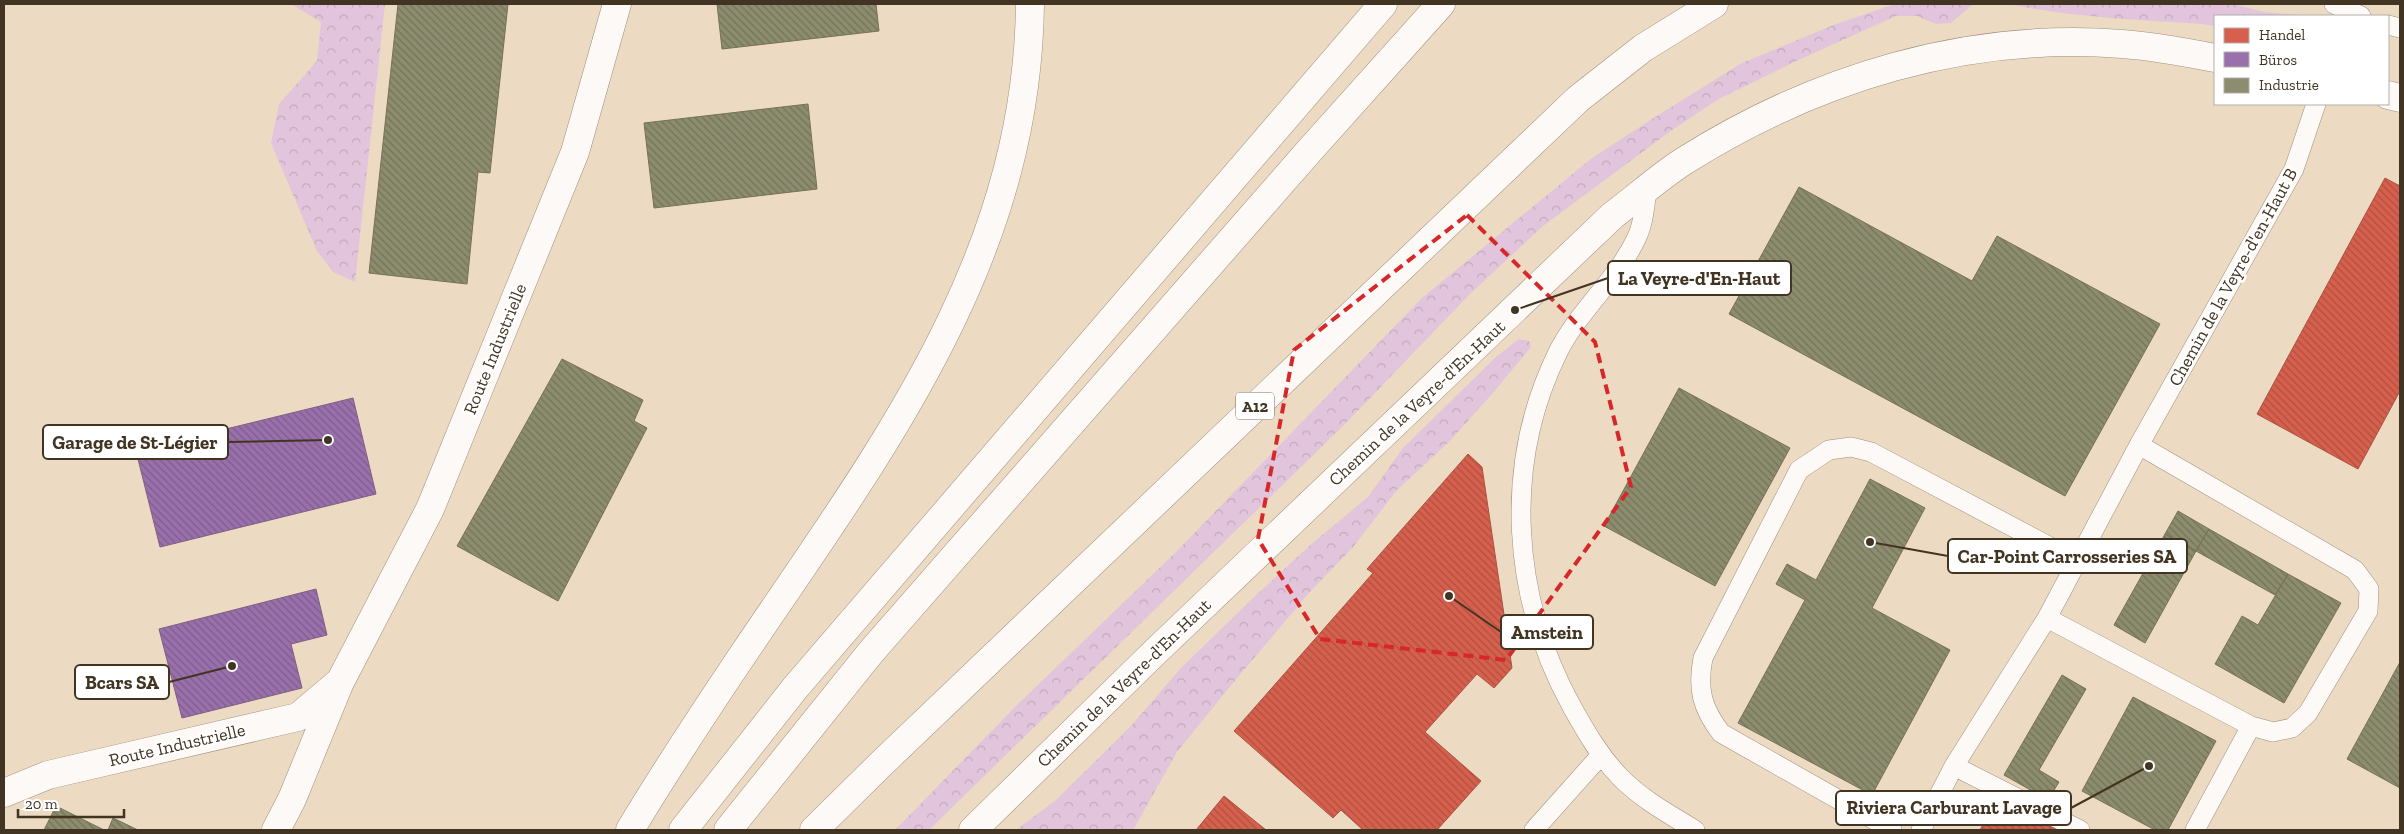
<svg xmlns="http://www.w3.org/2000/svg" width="2404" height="834" font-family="'Zilla Slab',serif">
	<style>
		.forest { fill: url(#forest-crowns) }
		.shops { fill: url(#shops-back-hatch); stroke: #aa5340 }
		.offices { fill: url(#offices-back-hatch); stroke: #7f5e82 }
		.industry { fill: url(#industry-back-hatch); stroke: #767258 }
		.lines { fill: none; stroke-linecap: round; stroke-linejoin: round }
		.lane-casing { stroke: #9e907e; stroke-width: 20 }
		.street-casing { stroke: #9e907e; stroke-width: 29 }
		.highway-casing { stroke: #9e907e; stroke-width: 29 }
		.lane { stroke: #fcf9f6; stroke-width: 19 }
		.street { stroke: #fcf9f6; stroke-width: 28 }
		.highway { stroke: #fcf9f6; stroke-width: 28 }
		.marked { fill: none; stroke: #d62828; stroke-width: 4; stroke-dasharray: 10 6; stroke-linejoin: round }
		.labels { text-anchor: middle; stroke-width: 5; stroke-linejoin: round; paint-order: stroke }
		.shield { fill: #fff; stroke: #7b7165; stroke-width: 1 }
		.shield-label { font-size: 16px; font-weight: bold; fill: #423423 }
		.street-label { font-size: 18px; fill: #423423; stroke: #fff }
		.leader { fill: none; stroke: #423423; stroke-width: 2 }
		.callout-dot { fill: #423423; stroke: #fff; stroke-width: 2 }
		.callout { fill: #fff; stroke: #423423; stroke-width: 2 }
		.callout-label { font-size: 19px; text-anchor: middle; font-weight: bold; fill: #423423 }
	</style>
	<defs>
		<pattern id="forest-crowns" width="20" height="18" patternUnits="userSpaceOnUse" patternTransform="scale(1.25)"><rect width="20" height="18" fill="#e2c5dc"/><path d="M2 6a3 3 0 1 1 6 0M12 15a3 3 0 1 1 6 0" fill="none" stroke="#c3aabc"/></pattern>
		<pattern id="shops-back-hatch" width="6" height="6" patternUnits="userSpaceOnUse" patternTransform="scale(1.25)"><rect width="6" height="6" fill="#d6604d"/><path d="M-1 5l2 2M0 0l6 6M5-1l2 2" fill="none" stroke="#af5040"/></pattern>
		<pattern id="offices-back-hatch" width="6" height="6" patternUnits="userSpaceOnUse" patternTransform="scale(1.25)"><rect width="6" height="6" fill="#9970ab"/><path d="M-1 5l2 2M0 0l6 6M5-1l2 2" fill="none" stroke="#7e5d8b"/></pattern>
		<pattern id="industry-back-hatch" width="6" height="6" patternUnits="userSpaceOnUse" patternTransform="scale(1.25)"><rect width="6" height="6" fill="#8c8c6e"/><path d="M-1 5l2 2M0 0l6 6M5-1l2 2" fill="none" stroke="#74735a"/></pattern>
	</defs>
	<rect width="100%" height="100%" fill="#eddac2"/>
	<path class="forest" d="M291,4H385L355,282L333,272L317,251L271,143L279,104L317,61L321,22Z
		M1895,4H1978L1972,5L1951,23L1936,24L1917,16H1896L1794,62L1717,100L1668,133L1543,226L1469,295L1348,421L929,830H895L1016,706L1177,551L1422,298L1592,158L1652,119L1742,63L1836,24Z
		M2008,4H2234L2264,12L2309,16H2215V26C2194,22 2175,23 2154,21C2105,18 2055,14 2008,4Z
		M1519,339L1529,341L1531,347L1492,394L1449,442L1397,490L1354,546L1308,594L1228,689L1177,752L1133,830H1016L1056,800L1131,726L1181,668L1251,600L1308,547L1368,497L1403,448L1496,357Z"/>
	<path class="shops" d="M2385,178L2400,186V391L2358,469L2257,414Z
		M1468,454L1482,467L1512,668L1494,688L1477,674L1425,732L1481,781L1437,830H1363L1341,810L1333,818L1234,731L1373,573L1367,569Z
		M1224,796L1266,830H1196Z
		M1997,797L2058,830H1980Z"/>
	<path class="offices" d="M353,398L376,494L160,547L136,451Z
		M316,589L327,635L291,644L302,688L182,718L159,629Z"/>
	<path class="industry" d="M398,4H508L490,173L478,172L467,284L369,273Z
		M717,4H876L879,31L722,49Z
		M808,104L817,189L654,208L644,123Z
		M1799,187L1972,281L1997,236L2160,324L2065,496L1729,314Z
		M562,359L643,400L634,421L647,428L558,601L457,546Z
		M1679,388L1790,448L1715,586L1604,526Z
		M1870,479L1925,508L1872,608L1950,650L1872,795L1738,723L1805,600L1776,584L1787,564L1816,580Z
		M2178,511L2209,529L2196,551L2165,534Z
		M2209,529L2288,574L2275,595L2196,551Z
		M2165,534L2196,551L2145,643L2114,625Z
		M2288,574L2341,603L2284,703L2215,664L2242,616L2258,625Z
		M2400,662V788L2347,759Z
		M2062,675L2086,689L2039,770L2059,782L2048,800L2004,775Z
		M2133,697L2216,741L2168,830H2155L2082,791Z
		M56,806L104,830H44Z
		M113,818L138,830H108Z"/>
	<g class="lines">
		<defs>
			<path id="lane" d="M2334,4L2361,16
				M2388,25L2400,28
				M1647,189C1645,204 1644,222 1637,237C1618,279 1579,310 1558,352C1502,466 1512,598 1572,707C1586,732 1601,758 1621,778C1643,800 1669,814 1695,830
				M2047,618L2251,726L2273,732L2292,728L2308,713L2368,611L2369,589L2355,570L2139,445
				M1954,766L2080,830
				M1534,830L1601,755
				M1892,830L1721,733C1702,708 1697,689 1703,658L1799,470L1829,450L1851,447L1871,452L2077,561
				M1921,830L1954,766L2047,618L2139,445L2294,169L2316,104
				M2195,830L2251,726"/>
			<path id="street" d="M2388,95L2400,98
				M4,793L48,775L298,717L337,684
				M276,830L292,799L340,682L430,509L575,152L617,4
				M973,830L1153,654L1612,216C1636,198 1659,177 1684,161C1816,78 1966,32 2122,44C2153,46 2184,52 2215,58"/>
			<path id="highway" d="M630,830C666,770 705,711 744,653C881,450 1027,261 1030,4
				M683,830L795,688L1383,4
				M728,830L871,652L1310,150L1441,4
				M814,830L882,763L1578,99L1643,48L1714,4"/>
		</defs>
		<use href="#lane" class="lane-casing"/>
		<use href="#street" class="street-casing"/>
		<use href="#highway" class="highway-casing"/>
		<use href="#lane" class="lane"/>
		<use href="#street" class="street"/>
		<use href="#highway" class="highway"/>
	</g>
	<path class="marked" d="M1467,215L1595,342L1631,487L1506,660L1320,639L1258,539L1294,350Z"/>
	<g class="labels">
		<rect class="shield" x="1236" y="392.5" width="38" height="27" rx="4"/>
		<g class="shield-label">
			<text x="1255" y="412">A12</text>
		</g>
		<g class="street-label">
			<text transform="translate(2233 277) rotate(-61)" y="6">Chemin de la Veyre-d'en-Haut B</text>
			<text transform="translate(495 349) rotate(-68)" y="6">Route Industrielle</text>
			<text transform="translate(1417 403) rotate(-43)" y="6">Chemin de la Veyre-d'En-Haut</text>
			<text transform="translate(1124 683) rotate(-44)" y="6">Chemin de la Veyre-d'En-Haut</text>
			<text transform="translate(177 745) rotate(-13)" y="6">Route Industrielle</text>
		</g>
	</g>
	<path class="leader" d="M1515 310L1608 278M328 440L228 442M1870 542L1948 556M1449 596L1501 632M232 666L169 682M2149 766L2071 808"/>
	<g class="callout-dot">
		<circle cx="1515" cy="310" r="5"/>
		<circle cx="328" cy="440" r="5"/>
		<circle cx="1870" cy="542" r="5"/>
		<circle cx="1449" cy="596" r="5"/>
		<circle cx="232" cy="666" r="5"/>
		<circle cx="2149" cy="766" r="5"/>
	</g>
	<g class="callout">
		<rect x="1608" y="261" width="183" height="34" rx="5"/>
		<rect x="43" y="425" width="185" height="34" rx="5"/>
		<rect x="1948" y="539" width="239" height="34" rx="5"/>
		<rect x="1501" y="615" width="92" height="34" rx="5"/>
		<rect x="75" y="665" width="94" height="34" rx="5"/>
		<rect x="1836" y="791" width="235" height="34" rx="5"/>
	</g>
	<g class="callout-label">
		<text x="1699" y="285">La Veyre-d'En-Haut</text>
		<text x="135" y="449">Garage de St-Légier</text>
		<text x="2067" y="563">Car-Point Carrosseries SA</text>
		<text x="1547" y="639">Amstein</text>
		<text x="122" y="689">Bcars SA</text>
		<text x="1954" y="814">Riviera Carburant Lavage</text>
	</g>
	<rect width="2404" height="834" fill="none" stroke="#423423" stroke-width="10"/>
	<rect x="2214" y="15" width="175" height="90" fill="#ffffff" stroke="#b3aea7"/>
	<rect x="2224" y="28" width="25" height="15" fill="#d6604d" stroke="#b3aea7"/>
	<text x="2259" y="40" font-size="15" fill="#423423">Handel</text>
	<rect x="2224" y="52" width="25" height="15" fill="#9970ab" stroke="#b3aea7"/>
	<text x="2259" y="65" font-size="15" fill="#423423">Büros</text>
	<rect x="2224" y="78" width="25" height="15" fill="#8c8c6e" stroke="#b3aea7"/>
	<text x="2259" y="90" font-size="15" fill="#423423">Industrie</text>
	<path d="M18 809v8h106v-8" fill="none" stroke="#423423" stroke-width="2.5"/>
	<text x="25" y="809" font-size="15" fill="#423423" stroke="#ffffff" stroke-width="4" paint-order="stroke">20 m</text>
</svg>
